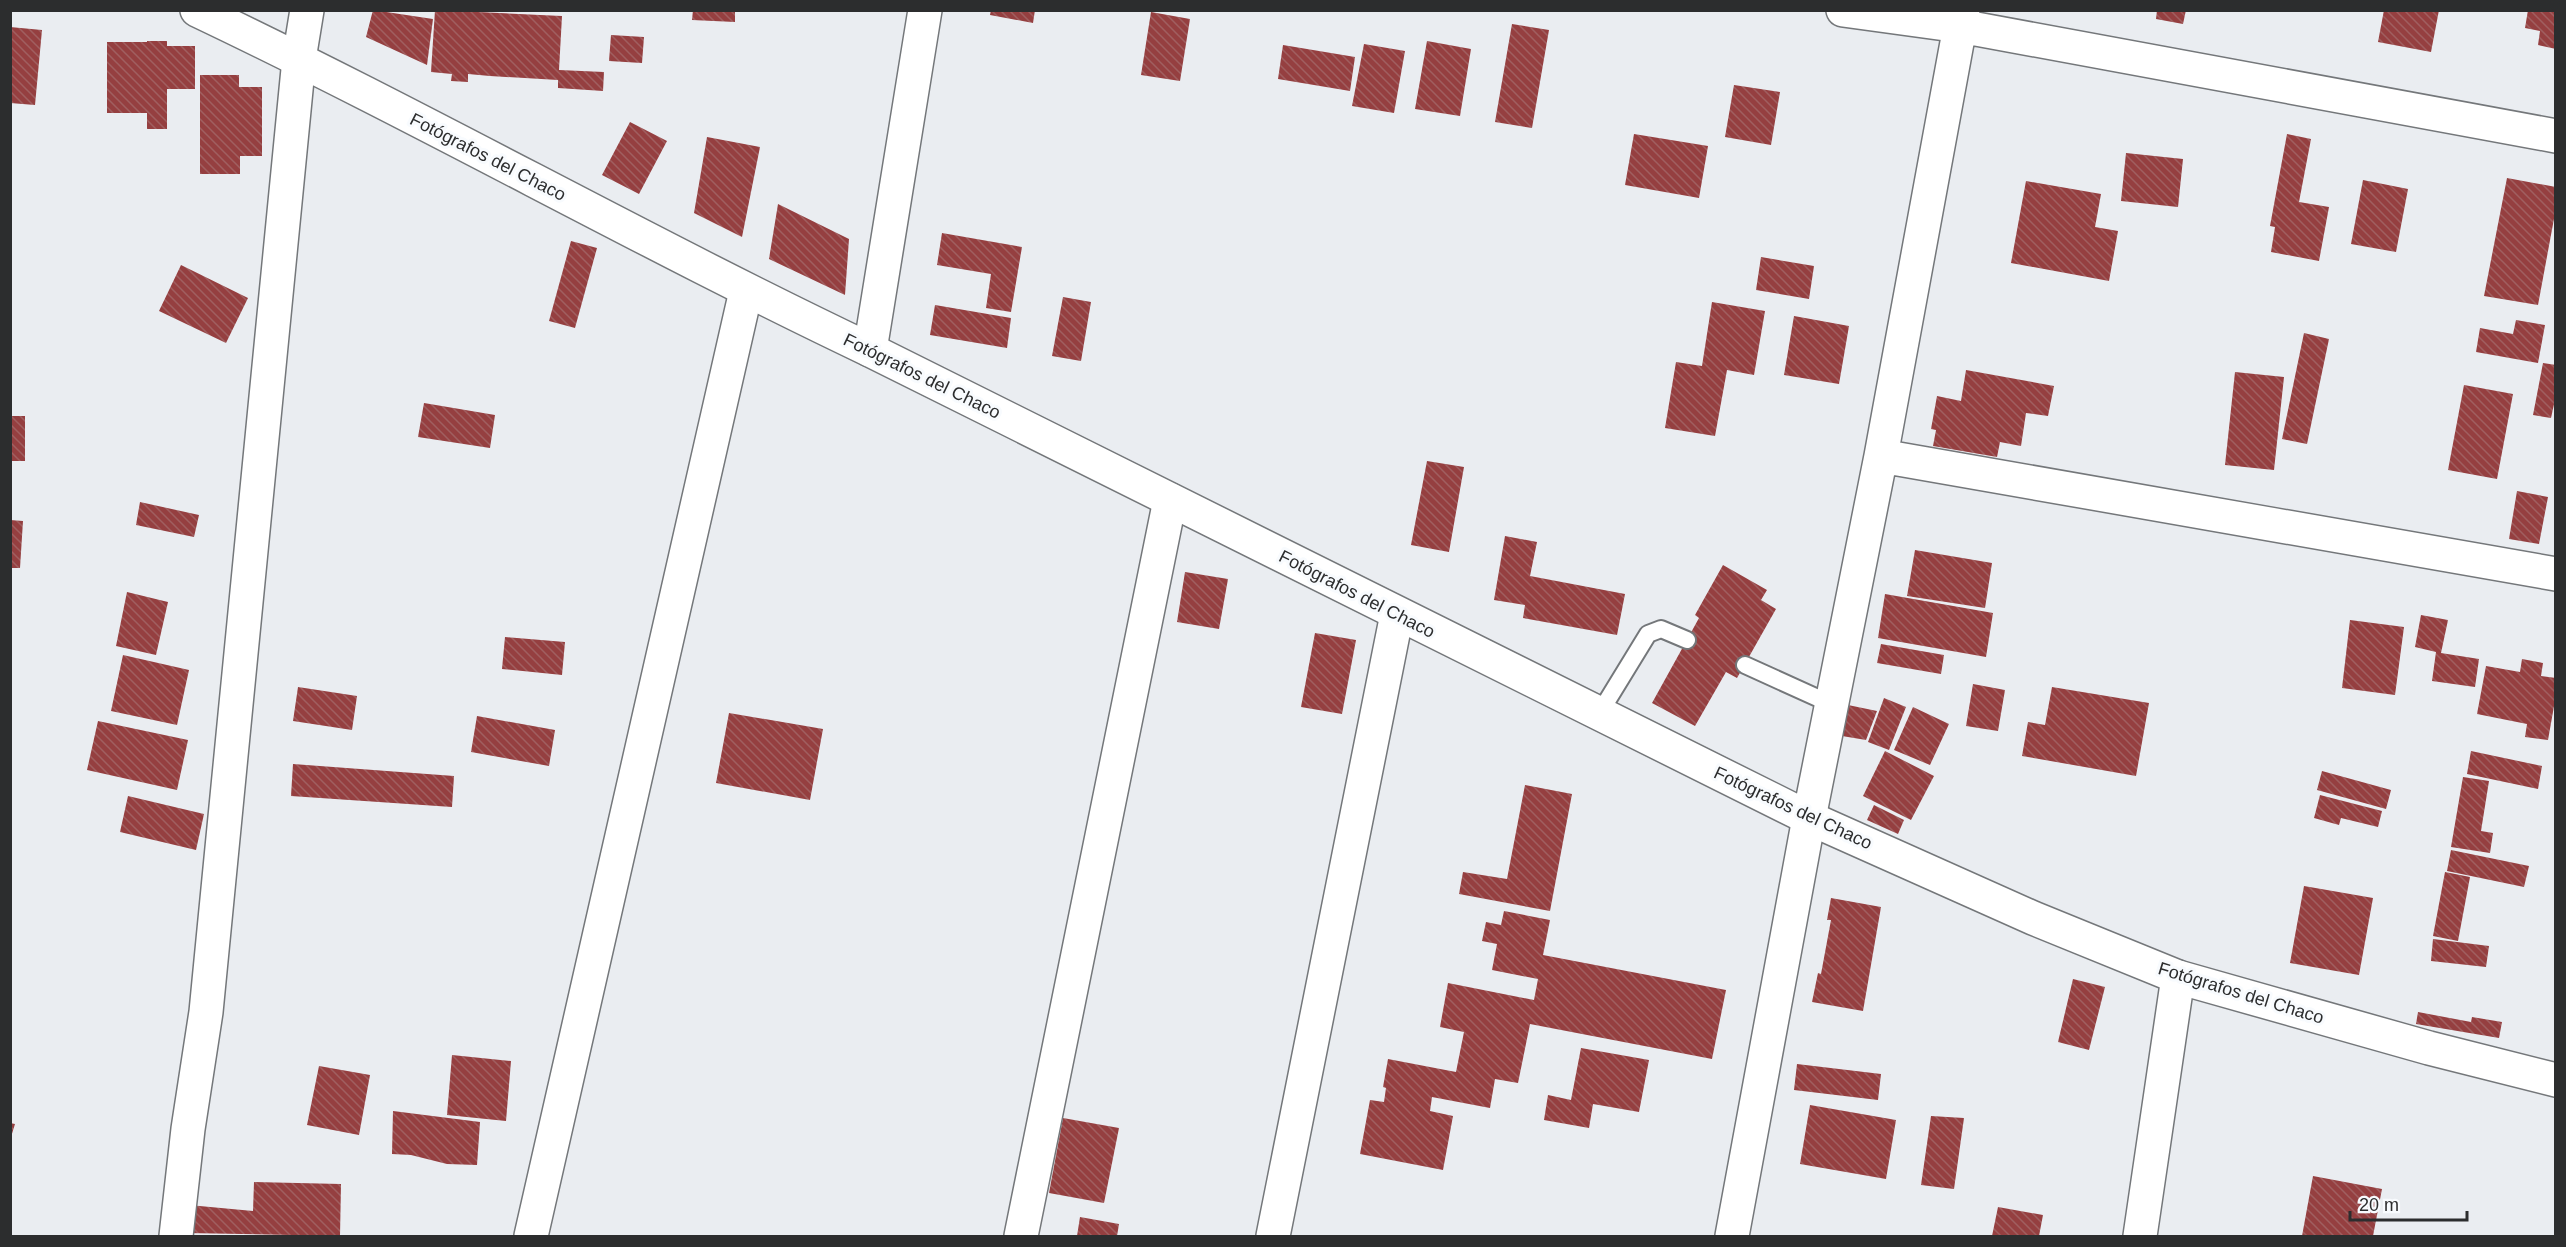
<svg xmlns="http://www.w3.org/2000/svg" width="2566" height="1247" font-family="Helvetica,sans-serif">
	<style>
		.building { fill: url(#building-back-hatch) }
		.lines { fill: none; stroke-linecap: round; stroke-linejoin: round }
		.service-casing { stroke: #74777a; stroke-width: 20 }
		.minor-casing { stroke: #74777a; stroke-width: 36 }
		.tertiary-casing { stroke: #74777a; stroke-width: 36 }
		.service { stroke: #fff; stroke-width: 16 }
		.minor { stroke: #fff; stroke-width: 33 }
		.tertiary { stroke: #fff; stroke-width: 33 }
		.labels { text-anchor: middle; stroke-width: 6; stroke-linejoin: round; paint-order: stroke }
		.street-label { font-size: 18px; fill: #2c2d2e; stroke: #f8fbfe }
	</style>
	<defs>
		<pattern id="building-back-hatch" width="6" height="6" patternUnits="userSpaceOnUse" patternTransform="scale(1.5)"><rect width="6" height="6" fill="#953f40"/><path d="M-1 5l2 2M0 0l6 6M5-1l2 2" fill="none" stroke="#a05f60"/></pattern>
	</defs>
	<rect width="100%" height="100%" fill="#eaedf1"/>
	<path class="building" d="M373,10L433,19L427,65L366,37Z
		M435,10L562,16L559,70L604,72L603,91L558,88V80L490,76L468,74V82L451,81L452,74L431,72Z
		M693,10H735V22L692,20Z
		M991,10H1035L1033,23L990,15Z
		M2157,10H2186L2183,24L2156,19Z
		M2384,10H2439L2431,52L2378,42Z
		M2528,10H2556V49L2538,45L2540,31L2525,28Z
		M1151,12L1190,19L1180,81L1141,75Z
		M1512,24L1549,30L1532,128L1495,122Z
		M10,27L42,30L35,105L10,103Z
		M611,35L644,37L642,63L609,61Z
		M147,41H167V46H195V89H167V129H147V113H107V42H147Z
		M1427,41L1471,49L1460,116L1415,109Z
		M1364,44L1405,51L1394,113L1352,106Z
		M1283,45L1355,57L1350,91L1278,79Z
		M200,75H239V87H262V156H240V174H200Z
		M1734,85L1780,92L1771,145L1725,137Z
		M630,122L667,141L639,194L602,175Z
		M1634,134L1708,146L1699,198L1625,185Z
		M2287,134L2311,139L2299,202L2329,207L2319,261L2271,252L2275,227L2270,226Z
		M707,137L760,147L742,237L694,213Z
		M2126,153L2183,159L2178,207L2121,201Z
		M2507,178L2556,187V208L2538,305L2484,296Z
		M2363,180L2408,189L2396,252L2351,244Z
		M2026,181L2101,194L2095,227L2118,231L2109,281L2011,263Z
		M778,204L849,239L845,295L769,259Z
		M942,233L1022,247L1011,312L986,308L991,274L937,265Z
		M571,241L597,248L575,328L549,321Z
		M1761,257L1814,266L1809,299L1756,290Z
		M181,265L248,298L226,343L159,311Z
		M1063,297L1091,302L1081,361L1052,356Z
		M1712,302L1765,311L1754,375L1727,370L1715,436L1665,428L1676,362L1702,366Z
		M935,305L1011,318L1007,348L930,335Z
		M1794,316L1849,326L1839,384L1784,375Z
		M2516,320L2545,325L2538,363L2476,352L2480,328L2513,334Z
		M2304,333L2329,339L2307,444L2282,439Z
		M2543,363L2556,365V395L2551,418L2533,415Z
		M1966,370L2054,386L2048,416L2026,413L2021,446L2000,442L1997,457L1933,446L1936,430L1931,429L1937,396L1961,401Z
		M2235,372L2284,377L2274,470L2225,465Z
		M2464,385L2513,394L2497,479L2448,470Z
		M424,403L495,415L490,448L418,437Z
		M10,416H25V461H10Z
		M1427,461L1464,467L1449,552L1411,545Z
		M2517,491L2548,497L2539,544L2509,539Z
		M140,502L199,515L194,537L136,525Z
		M10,520L23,521L20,568H10Z
		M1505,536L1537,542L1530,576L1625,594L1617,635L1523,618L1525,605L1494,600Z
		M1915,550L1992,563L1985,608L1907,596Z
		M1723,565L1767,590L1761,600L1776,609L1737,678L1726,672L1695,726L1652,703L1699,618L1695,615Z
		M1185,572L1228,579L1219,629L1177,622Z
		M127,592L168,602L156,655L116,646Z
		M1885,594L1993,613L1986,657L1878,638Z
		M2421,615L2448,620L2441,653L2479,659L2475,687L2432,681L2436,652L2415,647Z
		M2350,620L2404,627L2395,695L2342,688Z
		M1315,633L1356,640L1342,714L1301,707Z
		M505,637L565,642L562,675L502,669Z
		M1881,644L1944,655L1941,674L1877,663Z
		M123,655L189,670L177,725L111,711Z
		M2522,659L2543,663L2541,676L2556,678V695L2548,740L2525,737L2527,724L2477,714L2486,666L2520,672Z
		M1973,684L2005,690L1998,731L1966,726Z
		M298,687L357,696L352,730L293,721Z
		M2052,687L2149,703L2136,776L2022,756L2028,722L2045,725Z
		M1884,698L1906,707L1889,750L1868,742Z
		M1848,705L1877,711L1866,740L1842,736Z
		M1913,707L1949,724L1930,765L1894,750Z
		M729,713L823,729L810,800L716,783Z
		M477,716L555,730L549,766L471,752Z
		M98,721L188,740L177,790L87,770Z
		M1885,751L1934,776L1911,820L1863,796Z
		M2471,751L2542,766L2538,789L2467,774Z
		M293,764L454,776L452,807L291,796Z
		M2322,771L2391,790L2386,809L2317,790Z
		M2463,777L2489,781L2481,831L2493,833L2490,853L2451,847Z
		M1525,785L1572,794L1550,911L1459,894L1463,872L1507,879Z
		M2320,795L2382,811L2378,827L2341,818L2339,825L2314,818Z
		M128,796L204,814L196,850L120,832Z
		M1874,805L1904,820L1898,834L1867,820Z
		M2451,850L2529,866L2524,887L2447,871Z
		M2445,872L2470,877L2458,941L2433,936Z
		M2304,886L2373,898L2359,975L2290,963Z
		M1831,898L1881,907L1863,1011L1812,1002L1818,973L1821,974L1831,920H1827Z
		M1504,911L1550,920L1543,955L1726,990L1712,1059L1530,1024L1518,1083L1495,1079L1490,1108L1432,1097L1430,1111L1453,1116L1443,1170L1360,1154L1370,1100L1384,1102L1386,1088L1383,1087L1388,1059L1456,1072L1464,1032L1440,1027L1448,983L1534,1000L1538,979L1492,970L1497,944L1482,941L1486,922L1501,925Z
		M2433,939L2489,946L2486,967L2431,961Z
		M2073,979L2105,987L2089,1050L2058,1042Z
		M2418,1012L2471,1022L2472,1017L2502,1022L2499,1038L2416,1024Z
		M1581,1048L1649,1060L1639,1112L1593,1104L1589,1128L1544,1120L1548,1095L1571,1100Z
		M452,1055L511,1061L506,1121L447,1115Z
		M1797,1064L1881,1074L1878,1100L1794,1090Z
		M319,1066L370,1075L359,1135L307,1125Z
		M1810,1105L1896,1120L1886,1179L1800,1164Z
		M393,1111L480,1122L477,1165L447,1164L411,1155L392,1154Z
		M1931,1116L1964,1118L1954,1189L1921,1185Z
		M1063,1118L1119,1128L1104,1203L1049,1193Z
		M10,1123L15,1124L11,1137H10Z
		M2313,1176L2382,1189L2373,1236H2302Z
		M254,1182L341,1184L340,1236L186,1233L189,1205L253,1211Z
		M1998,1207L2043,1215L2039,1236H1992Z
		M1080,1217L1119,1224L1117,1236H1077Z"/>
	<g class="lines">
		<defs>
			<path id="service" d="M1745,665L1831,704
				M1599,714L1648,634L1661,629L1687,640"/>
			<path id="minor" d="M1843,10L1960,26L2556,136
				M870,350L925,10
				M1881,456L2556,574
				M176,1236L188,1129L206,1012L299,59L307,10
				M531,1236L746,291
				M1021,1236L1170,500
				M1273,1236L1397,614
				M1732,1236L1809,818L1881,456L1963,10
				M2140,1236L2178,977"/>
			<path id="tertiary" d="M197,10C424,118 643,242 870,350L1809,818L2033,918L2178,977L2429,1048L2556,1080"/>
		</defs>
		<use href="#service" class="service-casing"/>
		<use href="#minor" class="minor-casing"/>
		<use href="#tertiary" class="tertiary-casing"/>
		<use href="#service" class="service"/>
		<use href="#minor" class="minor"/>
		<use href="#tertiary" class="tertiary"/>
	</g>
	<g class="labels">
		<g class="street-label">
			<text transform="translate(488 157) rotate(27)" y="6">Fotógrafos del Chaco</text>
			<text transform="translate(922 376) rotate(26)" y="6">Fotógrafos del Chaco</text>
			<text transform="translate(1357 594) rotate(27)" y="6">Fotógrafos del Chaco</text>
			<text transform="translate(1793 808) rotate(25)" y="6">Fotógrafos del Chaco</text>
			<text transform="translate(2241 993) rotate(17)" y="6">Fotógrafos del Chaco</text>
		</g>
	</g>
	<rect width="2566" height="1247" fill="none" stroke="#2c2d2e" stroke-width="24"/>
	<path d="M2350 1211v9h117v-9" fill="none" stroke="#2c2d2e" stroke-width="3"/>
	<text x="2359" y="1211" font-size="18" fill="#2c2d2e" stroke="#f8fbfe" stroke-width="4.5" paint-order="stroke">20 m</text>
</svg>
